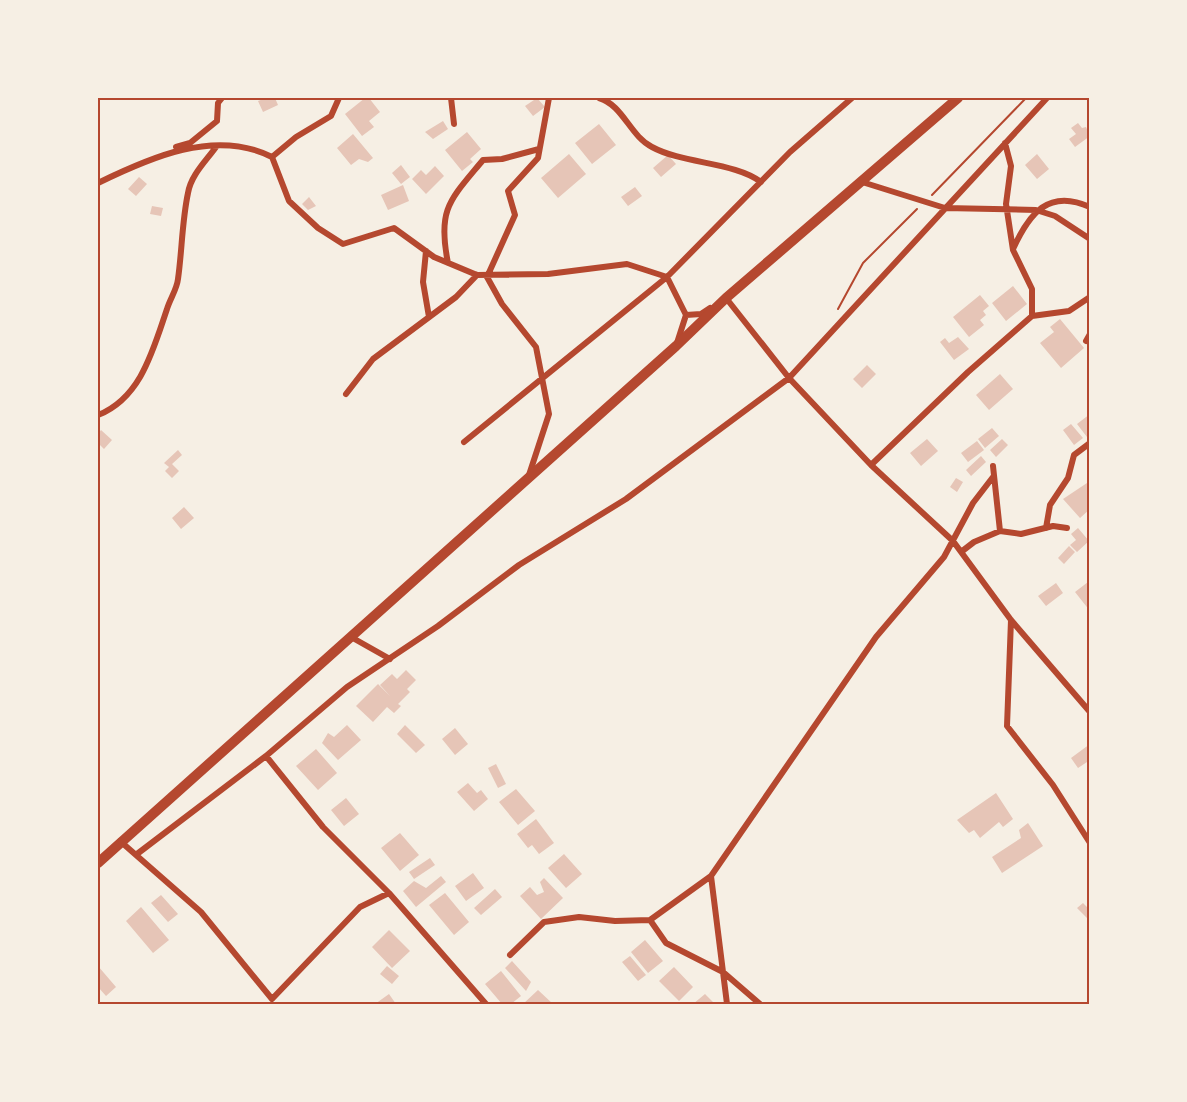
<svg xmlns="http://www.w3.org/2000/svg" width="1187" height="1102" font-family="'IBM Plex Sans',sans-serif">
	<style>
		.building { fill: #e6c5b7 }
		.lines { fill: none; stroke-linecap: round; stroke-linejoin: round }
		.path { stroke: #b5482f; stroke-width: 2 }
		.minor { stroke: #b5482f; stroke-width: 6 }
		.trunk { stroke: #b5482f; stroke-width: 10 }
		.neatline { fill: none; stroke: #b5482f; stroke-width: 2 }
	</style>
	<rect width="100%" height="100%" fill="#f6efe4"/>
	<path class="building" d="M266,98H275L278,105L263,112L258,101Z
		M365,98H369L380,112L369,121L374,127L362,136L345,114Z
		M537,98L545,107L533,116L525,106Z
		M443,121L448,129L433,139L425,132Z
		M1078,123L1082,128L1086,127L1090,136L1075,147L1069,139L1076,134L1071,128Z
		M599,124L616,145L592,164L575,143Z
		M467,132L481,149L470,159L473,162L462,171L445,150Z
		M353,134L373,158L368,162L359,159L351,165L337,148Z
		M569,154L586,174L558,198L541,178Z
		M1037,154L1049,169L1037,179L1025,165Z
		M668,155L676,164L661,177L653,168Z
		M401,165L410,177L401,184L392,173Z
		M435,166L444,176L426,194L412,179L421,170L426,175Z
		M139,177L147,184L136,196L128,189Z
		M403,185L409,201L388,210L381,195Z
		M635,187L642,196L628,206L621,197Z
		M309,197L316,206L308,210L302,204Z
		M152,206L163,208L161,216L150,214Z
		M1013,286L1027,304L1006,321L992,303Z
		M980,295L989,306L983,311L986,315L980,320L984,325L969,337L953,317Z
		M1060,319L1084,348L1061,368L1040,343L1054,332L1050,327Z
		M958,337L969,349L954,360L940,342L945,338L949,343Z
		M867,365L876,374L862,388L853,379Z
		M1000,374L1013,389L989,410L976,395Z
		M1090,414V435L1087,437L1077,424Z
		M1071,424L1083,438L1074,445L1063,430Z
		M992,428L999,436L985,448L978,439Z
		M101,430L112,440L104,449L98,443V434Z
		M927,439L938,451L921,466L910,453Z
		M1002,439L1008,445L996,457L990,450Z
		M977,441L984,450L968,462L961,453Z
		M178,450L182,455L172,464L179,471L172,478L165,471L169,467L164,463Z
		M981,456L986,462L971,476L966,470Z
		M956,478L963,482L957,492L950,487Z
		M1090,481V509L1080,518L1063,499Z
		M184,507L194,518L181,529L172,518Z
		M1078,528L1089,541L1077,552L1070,545L1076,540L1071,534Z
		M1069,546L1075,552L1064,564L1058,558Z
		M1088,582L1090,584V611L1075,592Z
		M1056,583L1063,593L1046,606L1038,596Z
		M406,670L416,680L407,689L410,692L398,704L401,706L394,713L387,707L373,722L356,706L378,684L390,696L380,685L392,674L397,679Z
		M347,725L361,740L338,760L322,743L328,733L334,737Z
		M405,725L425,745L416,753L397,734Z
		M455,728L468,744L455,755L442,739Z
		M1090,744V760L1078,768L1071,758Z
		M316,749L337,773L318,790L296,766Z
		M496,764L506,784L498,788L488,768Z
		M468,783L477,793L481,790L488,799L474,811L457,792Z
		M516,789L535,811L518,825L499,802Z
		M996,793L1013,819L1003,827L999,822L980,838L974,830L969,833L957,820Z
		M346,798L359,814L344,826L331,810Z
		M536,819L554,843L539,854L532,845L528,848L517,834Z
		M1028,823L1043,846L1002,873L992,857L1021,838L1019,830Z
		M400,833L419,855L400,871L381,848Z
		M564,854L582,874L566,888L548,868Z
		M430,858L435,865L414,879L409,872Z
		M473,873L484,888L466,901L455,886Z
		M441,876L446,882L416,907L403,891L414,881L426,888Z
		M544,878L563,898L541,919L520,896L530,887L537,895L544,892L540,882Z
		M495,889L502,897L481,915L474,908Z
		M445,893L469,922L454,935L429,905Z
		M161,895L178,914L168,922L151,903Z
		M1083,903L1090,910V921L1077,908Z
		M141,907L169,940L153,953L126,921Z
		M389,930L410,951L392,968L372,947Z
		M645,940L663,961L648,973L631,952Z
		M630,956L646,975L638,981L622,962Z
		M512,961L531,982L526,991L505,968Z
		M98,966L116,987L106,996L98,987Z
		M387,966L399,976L392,984L380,974Z
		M674,967L693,987L679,1001L659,981Z
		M501,971L521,996L511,1004H502L485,984Z
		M538,990L553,1004H523Z
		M389,994L396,1004H375Z
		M705,994L715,1004H693Z"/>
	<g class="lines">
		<path class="path" d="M932,195L1026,98
			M838,309L863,263L917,209"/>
		<path class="minor" d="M339,98L331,116L296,137L272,157L289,201L318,228L343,244L394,228L434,257L477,275L548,274L627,264L667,277L686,315L677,343
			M451,98L454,124
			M599,98C623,105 630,136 652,147C683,164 735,162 761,182
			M176,147L190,143L217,121L218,103L222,98
			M862,182L945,208L1036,210L1055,216L1090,239
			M98,183C149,158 215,128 272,157
			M1013,249C1029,214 1048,188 1090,207
			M426,251L423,282L429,317
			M448,263C437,209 450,200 483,160L502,159L539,149
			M487,277L502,304L536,347L549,414L529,475
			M487,277L515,215L508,191L538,158L549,98
			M723,300L726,298L789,378L871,465L953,541L1011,620L1090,712
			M686,315L701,314L710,308
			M1032,316L1069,311L1090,297
			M1086,341L1090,334
			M346,394L373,359L456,297L477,275
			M98,415C141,398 153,350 167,309C170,299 177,289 178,279C182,251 182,221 188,193C191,175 206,161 216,147
			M464,442L667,277L790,152L852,98
			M871,465L968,372L1032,316V289L1013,250L1006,204L1011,166L1005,143
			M993,466L1000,531
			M1046,528L1050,505L1068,478L1074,455L1090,443
			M961,552L974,542L1000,531L1021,534L1053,526L1067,528
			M1011,620L1007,726L1053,785L1090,843
			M351,637L390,659
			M266,756L323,827L389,893
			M120,841L201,912L272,999L360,907L389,893L486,1004
			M137,854L266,756L347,687L438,626L519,565L626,499L789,378L1047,98
			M650,920L666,943L723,972L760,1004
			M510,955L544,922L579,917L615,921L650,920L711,876
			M727,1004L711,876L876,637L944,557L973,503L993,477"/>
		<path class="trunk" d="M98,863L676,346L726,298L958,98"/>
	</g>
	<rect width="1187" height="1102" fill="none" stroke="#f6efe4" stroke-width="198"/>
	<rect x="99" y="99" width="989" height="904" class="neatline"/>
</svg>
